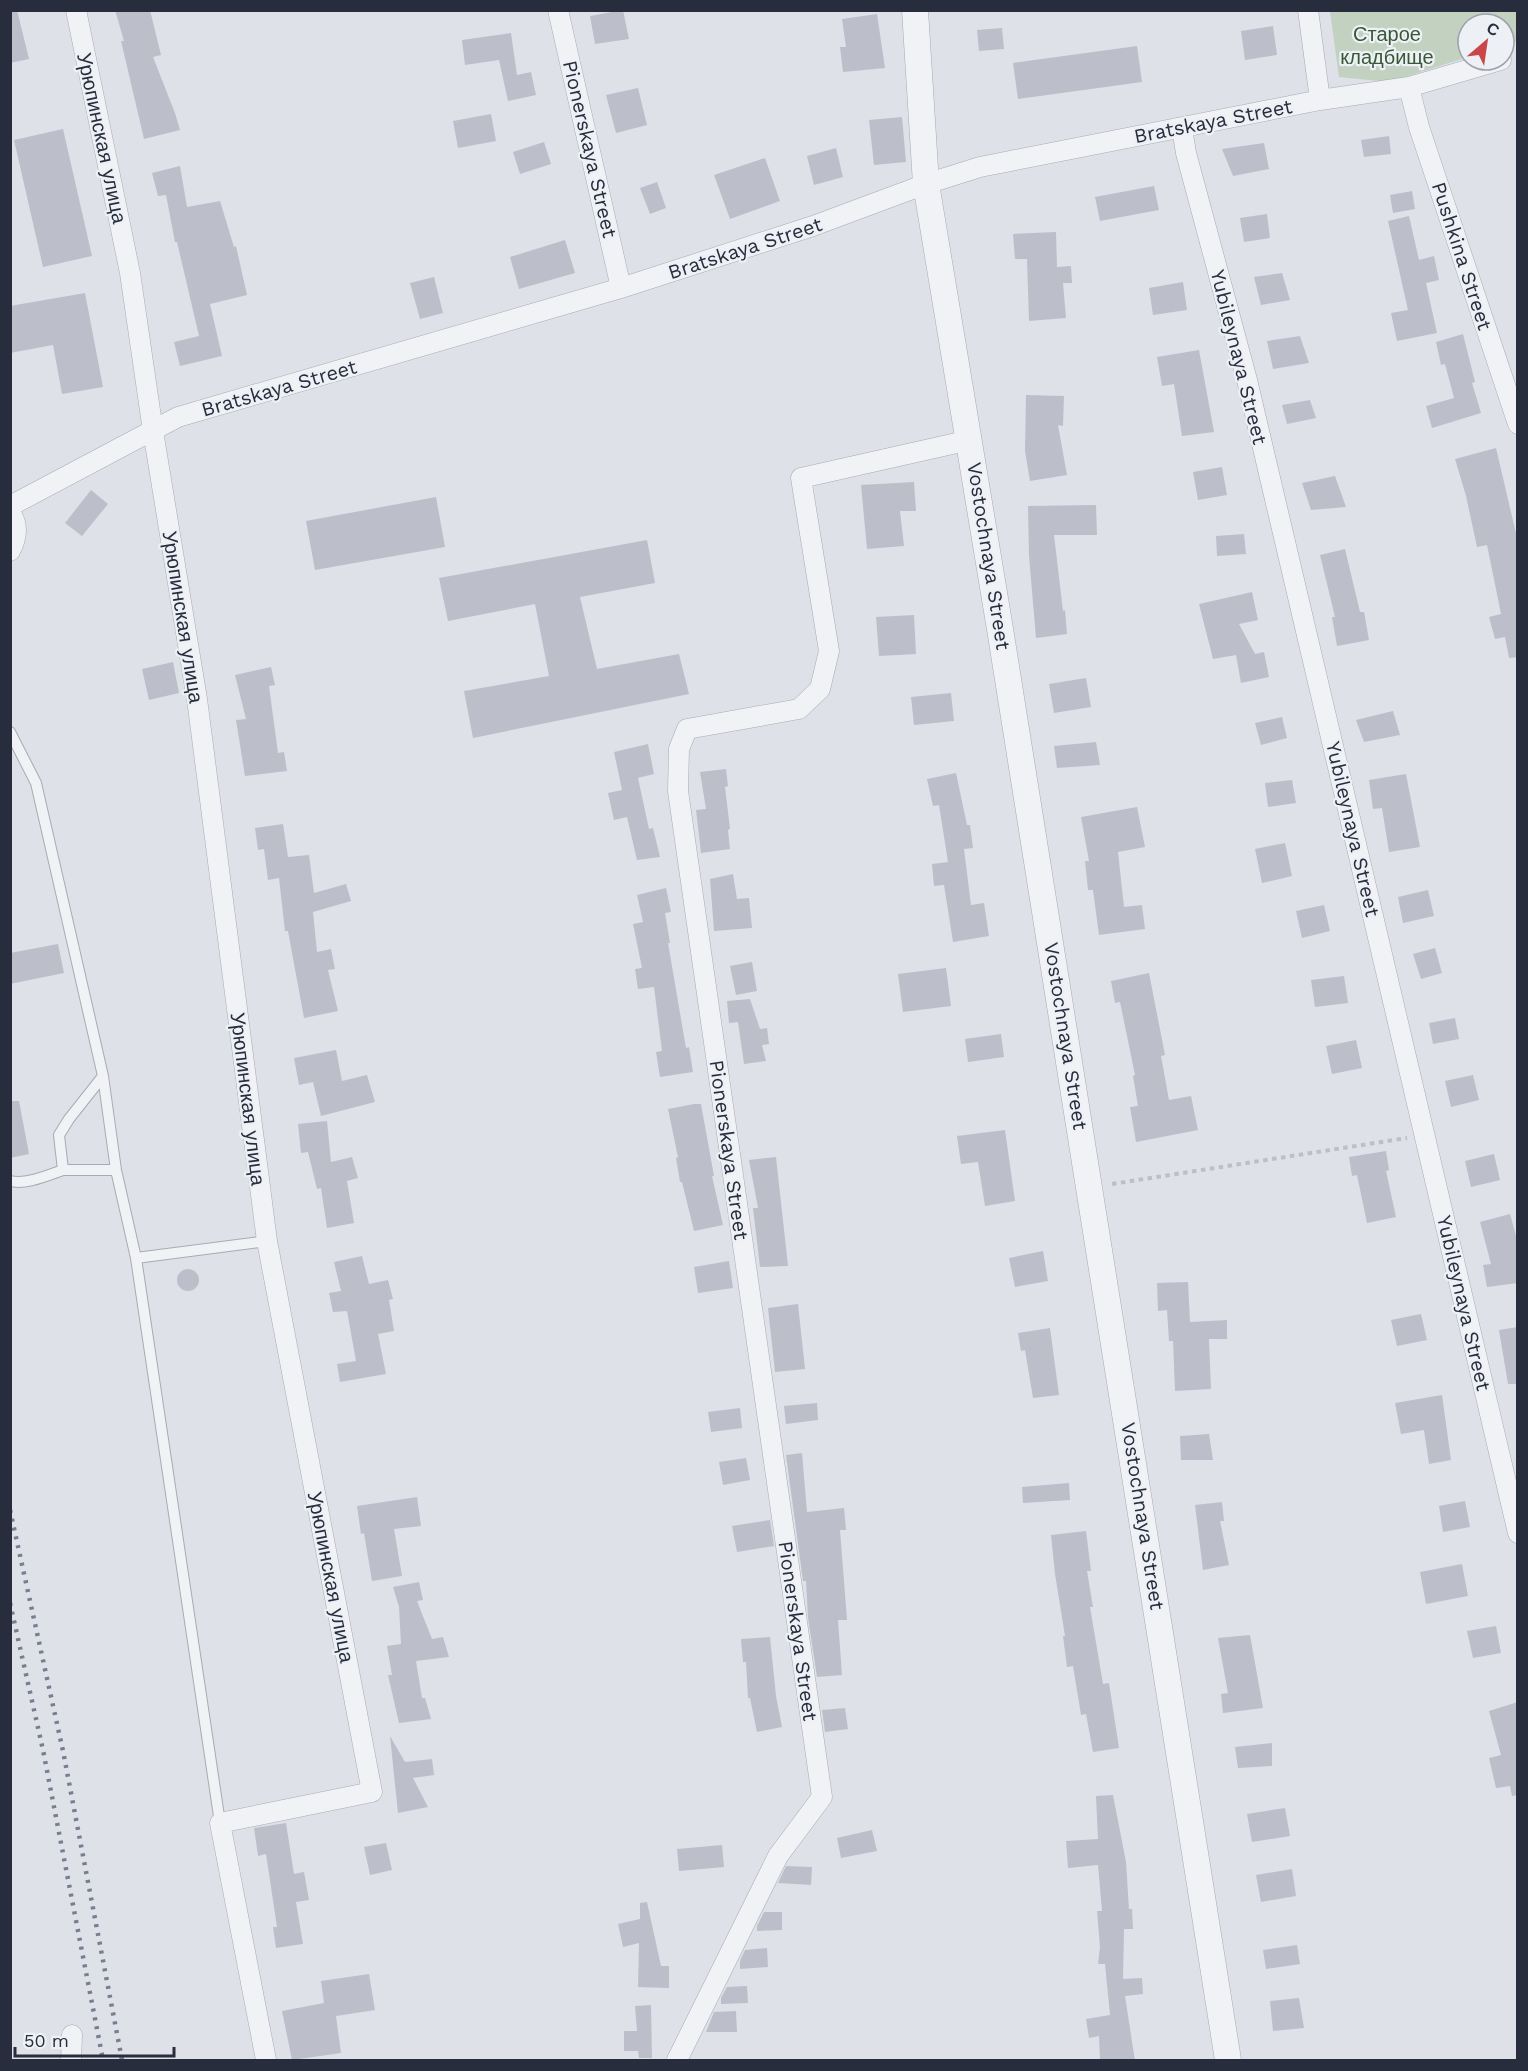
<svg xmlns="http://www.w3.org/2000/svg" width="1528" height="2071" font-family="'Work Sans',sans-serif">
	<style>
		.green { fill: #c2d1c0 }
		.building { fill: #bcbfca }
		.lines { fill: none; stroke-linecap: round; stroke-linejoin: round }
		.service-casing { stroke: #a7abb4; stroke-width: 12 }
		.minor-casing { stroke: #a7abb4; stroke-width: 21 }
		.tertiary-casing { stroke: #a7abb4; stroke-width: 27 }
		.path { stroke: #bdbfc6; stroke-width: 4; stroke-dasharray: 4.5 4.5; stroke-linecap: butt }
		.service { stroke: #f1f2f6; stroke-width: 10 }
		.minor { stroke: #f1f2f6; stroke-width: 20 }
		.tertiary { stroke: #f1f2f6; stroke-width: 26 }
		.rail { stroke: #787e90; stroke-width: 4.5; stroke-dasharray: 3 6; stroke-linecap: butt }
		.labels { text-anchor: middle; stroke-width: 4.5; stroke-linejoin: round; paint-order: stroke }
		.park-label { font-size: 20px; fill: #385936; stroke: #edf0f5 }
		.street-label { font-size: 20px; fill: #282d3d; stroke: #edf0f5 }
	</style>
	<rect width="100%" height="100%" fill="#dee1e7"/>
	<path class="green" d="M1330,11H1517V41L1504,45V24H1468V57L1389,82L1339,77Z"/>
	<path class="building" d="M17,10L29,59L10,63V11Z
		M115,10H150L161,55L153,57L175,113L180,130L144,139L121,41H124Z
		M623,10L629,39L595,44L590,16Z
		M877,14L885,68L843,72L840,47H846L842,19Z
		M1273,26L1277,55L1245,60L1241,31Z
		M1002,28L1004,49L979,51L977,30Z
		M511,33L517,75L531,72L536,95L508,101L499,60L465,65L462,40Z
		M1137,46L1142,82L1018,99L1013,63Z
		M638,88L647,125L616,133L606,95Z
		M491,114L496,141L458,148L453,121Z
		M902,117L906,162L874,165L869,120Z
		M63,129L92,256L43,267L14,140Z
		M1389,136L1391,154L1364,157L1361,140Z
		M544,142L551,164L520,174L513,152Z
		M1264,143L1269,169L1233,176L1222,149Z
		M836,148L843,177L814,185L807,156Z
		M765,158L780,201L730,219L714,175Z
		M180,166L187,207L220,201L234,247L236,246L247,295L210,304L222,356L180,366L174,342L199,336L177,242H175L166,195L158,196L152,173Z
		M657,182L666,208L650,214L640,188Z
		M1154,186L1159,210L1100,221L1095,197Z
		M1412,191L1415,209L1393,213L1390,195Z
		M1267,214L1270,238L1244,242L1240,218Z
		M1409,216L1419,260L1434,256L1439,280L1426,283L1437,333L1397,341L1391,313L1408,310L1388,221Z
		M1056,232L1057,267L1071,266L1072,283H1063L1066,318L1029,321L1027,259H1015L1013,234Z
		M565,240L575,273L519,289L510,257Z
		M1282,273L1290,300L1261,305L1254,277Z
		M434,277L443,313L420,319L410,283Z
		M1183,282L1187,310L1153,315L1149,288Z
		M85,293L103,387L62,394L53,345L10,353V306Z
		M1463,334L1475,382L1472,383L1481,413L1432,428L1426,406L1454,398L1445,364L1441,365L1436,342Z
		M1300,336L1309,363L1273,369L1267,341Z
		M1199,350L1214,432L1182,436L1174,384L1162,386L1157,357Z
		M1026,395L1064,396L1063,426L1058,425L1067,475L1030,481L1025,451Z
		M1310,400L1316,418L1287,424L1282,405Z
		M1496,448L1518,542V657L1509,658L1505,637L1495,639L1489,617L1501,614L1487,545L1477,547L1466,496L1455,459Z
		M1222,467L1227,495L1198,500L1193,472Z
		M1335,476L1346,507L1311,510L1302,483Z
		M914,482L916,511H900L904,546L867,549L861,485Z
		M91,490L108,504L82,536L65,523Z
		M436,497L445,547L315,570L306,521Z
		M1096,505L1097,535H1054L1063,611L1065,610L1067,634L1036,638L1029,556L1028,506Z
		M1244,534L1246,554L1217,556L1216,536Z
		M647,540L655,583L580,597L597,669L679,654L689,694L473,738L464,691L549,676L535,604L448,621L439,578Z
		M1345,549L1360,612H1364L1369,640L1337,646L1332,617H1335L1320,555Z
		M1252,592L1258,620L1239,624L1255,654L1264,652L1269,677L1241,683L1236,655L1213,659L1199,604Z
		M914,615L916,654L879,656L876,617Z
		M173,662L179,693L149,700L142,669Z
		M271,667L275,685L269,686L278,753L284,752L287,771L245,776L236,720L246,719L235,675Z
		M1086,678L1091,707L1054,713L1049,684Z
		M951,693L954,721L914,725L911,697Z
		M1393,711L1400,735L1364,742L1356,720Z
		M1282,717L1287,738L1261,745L1255,723Z
		M1096,742L1100,765L1057,768L1054,746Z
		M648,744L654,774L638,778L649,829L653,828L660,857L637,860L627,817L614,820L608,793L622,790L614,752Z
		M726,769L728,786L725,787L730,829L728,830L730,849L701,853L696,810L706,809L700,772Z
		M956,773L967,825H970L973,848L964,849L971,905L984,903L989,936L953,942L944,885L934,886L932,864L948,862L939,805L933,806L927,779Z
		M1406,774L1420,847L1389,852L1382,808L1373,809L1369,780Z
		M1292,780L1296,803L1268,807L1265,783Z
		M1137,807L1145,847L1118,852L1124,907L1142,905L1145,929L1099,935L1093,890H1088L1085,861H1089L1081,817Z
		M283,824L288,857L309,855L314,893L346,884L351,901L313,912L317,952L331,949L335,969L328,970L338,1011L304,1018L288,931H285L279,878L268,880L264,849L258,850L255,828Z
		M1285,843L1292,876L1262,883L1255,849Z
		M733,874L737,899L749,898L752,928L714,931L710,879Z
		M666,888L671,912L665,913L670,943H668L686,1048L689,1047L693,1072L660,1077L656,1052L662,1051L654,987L638,989L635,969L642,968L633,924L643,922L637,895Z
		M1428,890L1434,916L1403,923L1398,897Z
		M1324,905L1330,931L1302,938L1296,911Z
		M58,944L64,973L10,984V953Z
		M1435,948L1442,973L1421,979L1413,954Z
		M752,962L757,991L736,995L730,966Z
		M946,968L951,1006L903,1012L898,974Z
		M1149,973L1165,1055L1161,1056L1169,1100L1191,1096L1198,1130L1136,1142L1130,1107L1138,1106L1133,1076L1135,1075L1120,1002L1115,1003L1111,981Z
		M1344,976L1348,1003L1315,1007L1311,980Z
		M750,999L760,1029L767,1028L769,1044L762,1045L766,1061L744,1064L738,1022L729,1023L727,1001Z
		M1455,1018L1459,1039L1433,1044L1429,1023Z
		M1001,1034L1004,1057L968,1062L965,1039Z
		M1356,1040L1362,1068L1332,1074L1326,1046Z
		M336,1050L342,1081L367,1075L375,1102L321,1116L313,1082L299,1085L294,1058Z
		M1473,1075L1479,1100L1451,1107L1445,1081Z
		M10,1101H19L29,1154L10,1158Z
		M694,1104H701L714,1176H712L723,1225L694,1231L682,1182H680L676,1158L678,1157L668,1109Z
		M327,1121L331,1162L352,1157L358,1178L347,1181L354,1223L327,1228L321,1188L317,1189L308,1152L301,1153L298,1124Z
		M1005,1130L1015,1201L985,1206L978,1162L961,1164L957,1136Z
		M1386,1151L1389,1170L1386,1171L1396,1217L1367,1223L1357,1175L1352,1176L1349,1157Z
		M1494,1154L1500,1180L1471,1187L1465,1161Z
		M776,1157L788,1266L760,1267L753,1208H758L749,1160Z
		M1510,1214L1518,1243V1283L1487,1287L1483,1265L1491,1264L1480,1222Z
		M1043,1251L1048,1281L1015,1287L1009,1258Z
		M362,1256L369,1284L388,1280L393,1299L389,1300L394,1331L378,1334L386,1374L340,1382L337,1364L356,1361L347,1311L333,1312L329,1293L341,1291L334,1262Z
		M729,1261L733,1288L698,1293L694,1267Z
		M177 1280a11 11 0 1 1 22 0a11 11 0 1 1-22 0Z
		M1188,1282L1190,1322L1227,1320V1339H1209L1211,1389L1175,1391L1173,1341H1169L1167,1310L1158,1311L1157,1283Z
		M798,1304L805,1369L775,1372L768,1308Z
		M1421,1314L1427,1340L1397,1346L1391,1320Z
		M1518,1327V1384H1508L1499,1330Z
		M1050,1328L1059,1395L1033,1398L1025,1350L1021,1351L1018,1333Z
		M1442,1395L1451,1460L1429,1464L1424,1430L1401,1434L1395,1403Z
		M817,1403L818,1420L786,1424L784,1406Z
		M740,1408L742,1428L711,1432L708,1412Z
		M1209,1434L1213,1460H1181L1180,1436Z
		M802,1453L807,1512L844,1508L846,1530H840L847,1620H838L842,1675L817,1677L808,1618L806,1581H803L786,1455Z
		M746,1458L750,1480L723,1485L719,1462Z
		M1069,1483L1070,1500L1023,1503L1022,1487Z
		M417,1497L421,1526L394,1529L402,1576L372,1581L364,1533L361,1534L357,1506Z
		M1465,1501L1470,1527L1443,1532L1439,1506Z
		M1222,1502L1224,1521H1220L1229,1565L1203,1570L1195,1505Z
		M770,1520L774,1546L737,1552L732,1526Z
		M1086,1531L1091,1571H1087L1093,1607H1090L1103,1684L1109,1683L1119,1748L1093,1752L1086,1714L1081,1715L1073,1666L1067,1667L1063,1636H1065L1055,1574L1051,1535Z
		M1462,1564L1468,1596L1426,1604L1420,1572Z
		M419,1582L423,1600L417,1601L432,1639L443,1637L449,1657L416,1661L422,1698H425L431,1719L399,1723L388,1675H392L387,1646L401,1644L399,1607L393,1587Z
		M1496,1626L1501,1653L1473,1658L1467,1631Z
		M1250,1635L1263,1708L1223,1713L1221,1694L1228,1693L1218,1638Z
		M770,1637L776,1696L782,1727L757,1732L750,1698H748L746,1662H743L741,1639Z
		M1518,1702V1795L1512,1796L1510,1786L1496,1788L1489,1758L1501,1755L1489,1711Z
		M845,1708L848,1729L825,1732L822,1710Z
		M390,1736L405,1762L432,1759L434,1775L413,1778L428,1807L398,1813Z
		M1272,1743V1766L1238,1768L1235,1747Z
		M1113,1795L1126,1862L1129,1909H1132L1133,1929H1124L1123,1979L1142,1978L1143,1994L1125,1996L1135,2061H1100L1099,2036L1089,2038L1086,2019L1110,2015L1105,1964H1098L1100,1947L1097,1911H1102L1098,1865L1068,1868L1066,1841L1098,1839L1096,1796Z
		M1285,1808L1290,1836L1252,1842L1247,1814Z
		M286,1823L294,1874L304,1872L309,1900L296,1902L303,1944L276,1948L273,1927H277L266,1854L258,1856L254,1828Z
		M872,1830L877,1851L841,1858L837,1838Z
		M386,1843L392,1870L370,1875L364,1847Z
		M722,1845L724,1867L679,1871L677,1849Z
		M786,1866L812,1867L811,1885L778,1883Z
		M1292,1869L1296,1896L1261,1902L1256,1875Z
		M647,1902L661,1966H669V1988L638,1987L639,1943L623,1947L618,1924L640,1919V1903Z
		M764,1912H782V1930L757,1931V1926Z
		M1297,1945L1300,1964L1266,1969L1263,1950Z
		M767,1948L768,1967L740,1969V1961L745,1950Z
		M369,1974L375,2010L336,2016L341,2053L292,2060L282,2011L324,2003L321,1981Z
		M747,1986L748,2003L721,2004V1998L727,1987Z
		M1299,1998L1304,2028L1273,2031L1270,2001Z
		M651,2005L652,2058H639L638,2051H624V2031H637L635,2006Z
		M736,2011L737,2032H706L714,2012Z"/>
	<g class="lines">
		<defs>
			<path id="service" d="M10,732L36,783L103,1076L116,1170L136,1258L220,1823
				M103,1076L69,1119L59,1135L63,1170H116
				M10,1181C27,1185 48,1175 63,1170
				M136,1258L267,1241"/>
			<path id="minor" d="M76,10L130,273L153,431L197,699L267,1241L372,1792L220,1823L266,2060
				M558,10L621,288
				M1308,10L1320,100
				M1409,87L1419,127L1518,424
				M1182,128L1186,153L1247,380L1518,1533
				M10,506L178,417L621,288L813,226L926,184L980,167L1320,100L1409,87L1501,60
				M10,512C19,525 17,538 10,551
				M71,2060L72,2035
				M677,2060L778,1856L822,1797L678,791L679,749L687,729L799,709L820,689L829,651L801,478L970,440"/>
			<path id="tertiary" d="M915,10L926,184L1000,629L1228,2060"/>
		</defs>
		<use href="#service" class="service-casing"/>
		<use href="#minor" class="minor-casing"/>
		<use href="#tertiary" class="tertiary-casing"/>
		<path class="path" d="M1112,1184L1407,1138"/>
		<use href="#service" class="service"/>
		<use href="#minor" class="minor"/>
		<use href="#tertiary" class="tertiary"/>
		<path class="rail" d="M10,1510L63,1751L122,2060
			M10,1603L43,1750L103,2060"/>
	</g>
	<g class="labels">
		<g class="park-label">
			<text x="1387" y="41">Старое<tspan x="1387" dy="23">кладбище</tspan></text>
		</g>
		<g class="street-label">
			<text transform="translate(1213 121) rotate(-11)" y="7">Bratskaya Street</text>
			<text transform="translate(102 138) rotate(78)" y="7">Урюпинская улица</text>
			<text transform="translate(590 149) rotate(77)" y="7">Pionerskaya Street</text>
			<text transform="translate(745 248) rotate(-18)" y="7">Bratskaya Street</text>
			<text transform="translate(1462 256) rotate(72)" y="7">Pushkina Street</text>
			<text transform="translate(1239 357) rotate(76)" y="7">Yubileynaya Street</text>
			<text transform="translate(279 388) rotate(-16)" y="7">Bratskaya Street</text>
			<text transform="translate(989 556) rotate(81)" y="7">Vostochnaya Street</text>
			<text transform="translate(183 617) rotate(81)" y="7">Урюпинская улица</text>
			<text transform="translate(1353 829) rotate(77)" y="7">Yubileynaya Street</text>
			<text transform="translate(1066 1036) rotate(81)" y="7">Vostochnaya Street</text>
			<text transform="translate(248 1099) rotate(83)" y="7">Урюпинская улица</text>
			<text transform="translate(729 1150) rotate(82)" y="7">Pionerskaya Street</text>
			<text transform="translate(1464 1303) rotate(77)" y="7">Yubileynaya Street</text>
			<text transform="translate(1143 1516) rotate(81)" y="7">Vostochnaya Street</text>
			<text transform="translate(331 1577) rotate(79)" y="7">Урюпинская улица</text>
			<text transform="translate(798 1631) rotate(82)" y="7">Pionerskaya Street</text>
		</g>
	</g>
	<rect width="1528" height="2071" fill="none" stroke="#282d3d" stroke-width="24"/>
	<g transform="translate(1486 42) rotate(29)"><circle r="28" fill="#edf0f5" stroke="#9ea2ab" stroke-width="1.5"/>
	<path d="M0-4.5L10 22L0 15L-10 22Z" fill="#c94749"/>
	<text y="-9" font-size="16" font-weight="bold" text-anchor="middle" fill="#282d3d">С</text>
	</g>
	<path d="M15 2047v9h159v-9" fill="none" stroke="#282d3d" stroke-width="3"/>
	<text x="24" y="2047" font-size="18" fill="#282d3d" stroke="#edf0f5" stroke-width="4.5" paint-order="stroke">50 m</text>
</svg>
